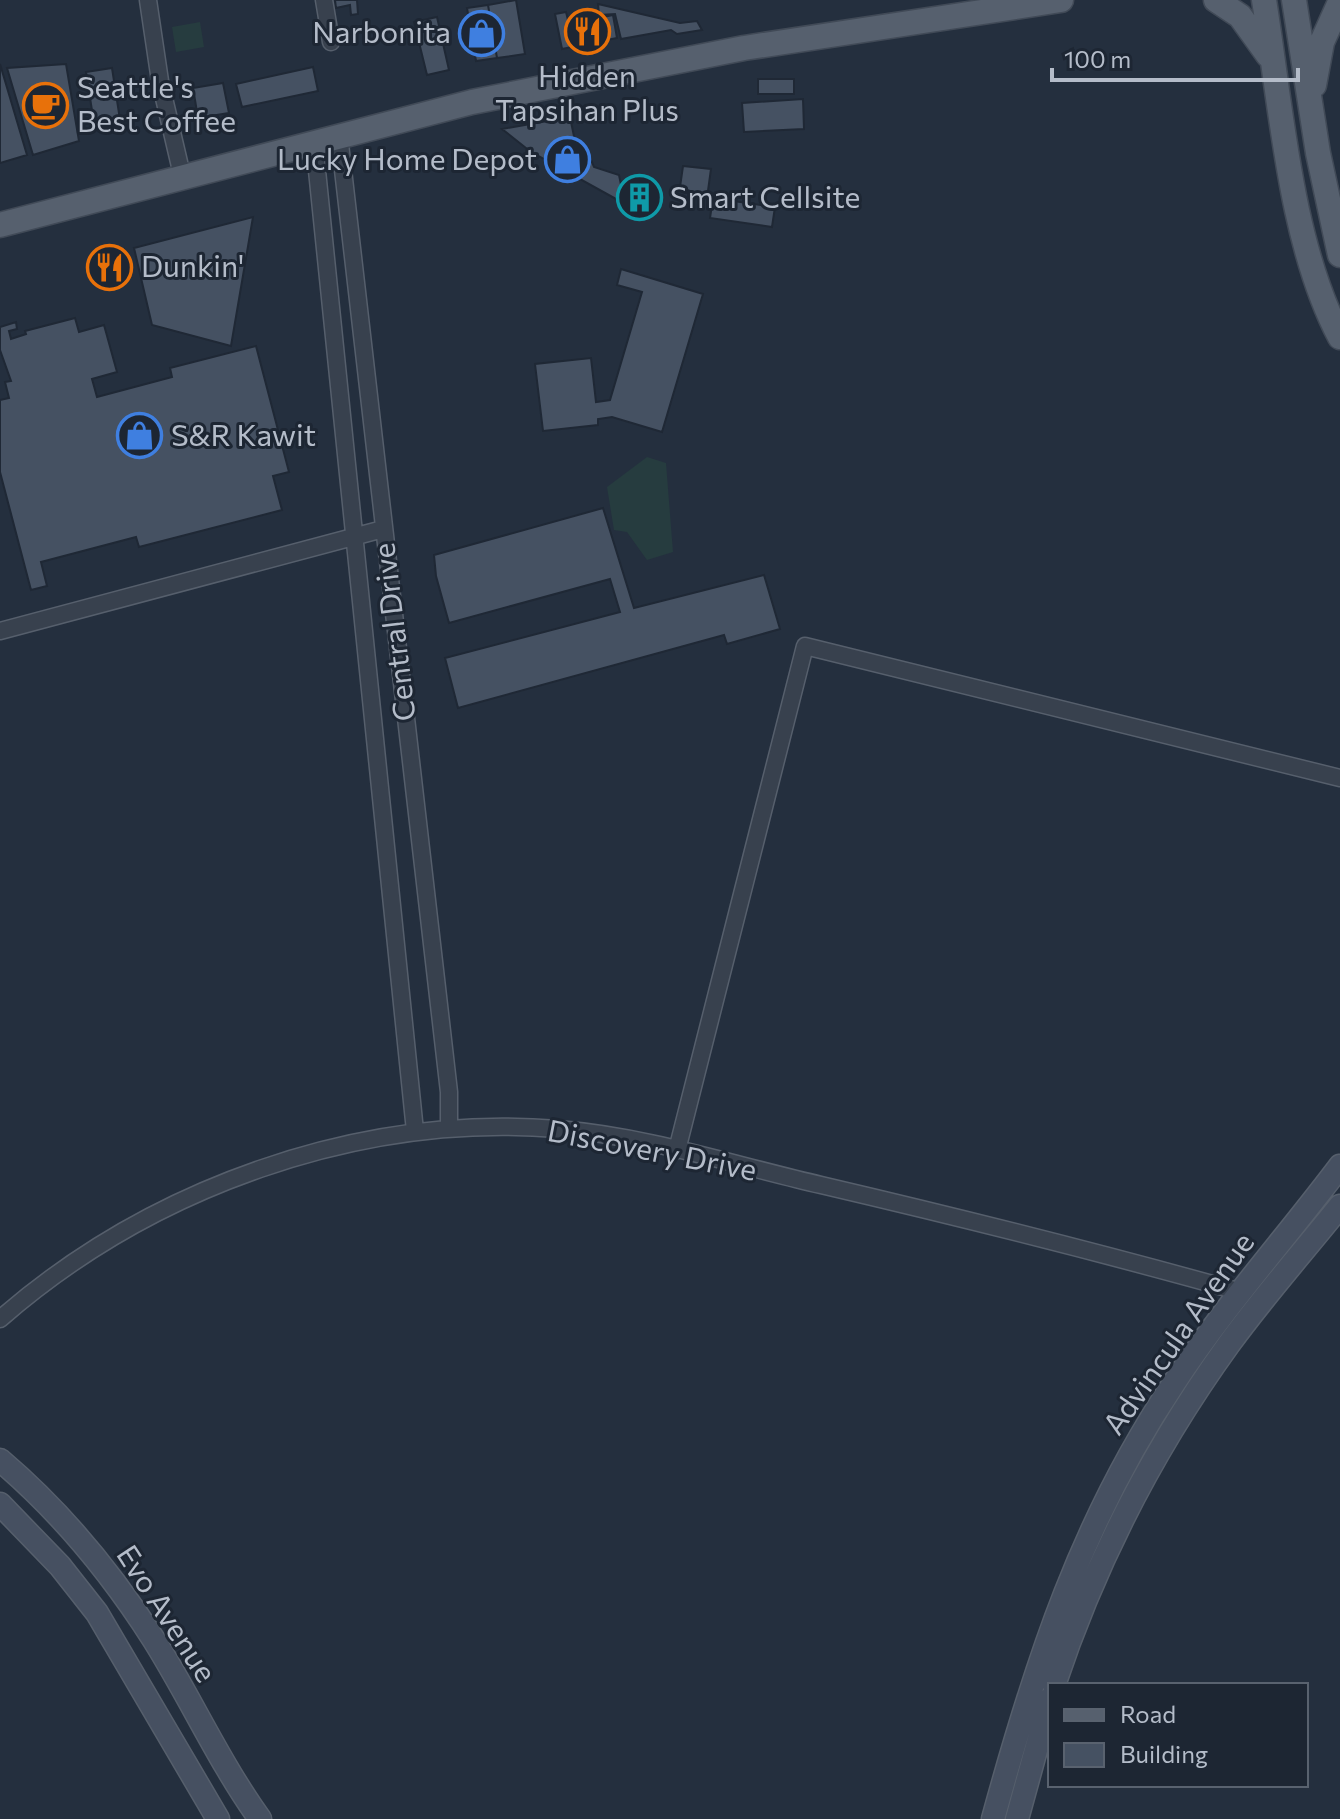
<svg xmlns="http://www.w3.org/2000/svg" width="1340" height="1819" font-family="Commissioner,sans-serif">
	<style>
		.green { fill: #263c3f }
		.building { fill: #455162; stroke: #1f2835; stroke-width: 2 }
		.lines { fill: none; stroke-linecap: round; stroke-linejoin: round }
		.street-casing { stroke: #565f6c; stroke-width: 19 }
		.secondary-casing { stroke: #565f6c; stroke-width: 25 }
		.primary-casing { stroke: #414a57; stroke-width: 27 }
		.street { stroke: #38414e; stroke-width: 16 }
		.secondary { stroke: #465061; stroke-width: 22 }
		.primary { stroke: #56606e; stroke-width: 24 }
		.labels { text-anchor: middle; stroke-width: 6; stroke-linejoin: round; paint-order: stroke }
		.poi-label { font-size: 30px; fill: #b4bcc9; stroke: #1d2633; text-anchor: start }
		.street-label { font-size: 30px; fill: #b4bcc9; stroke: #1d2633 }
	</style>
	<rect width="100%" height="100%" fill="#242f3e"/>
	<path class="green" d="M200,22L204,47L176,52L172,27Z
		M647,457L666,463L673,552L647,560L627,532L614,530L607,487Z"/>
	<path class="building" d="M335,0H357L358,14L351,15L350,5L336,8Z
		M516,0L525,54L497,58L488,5Z
		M598,4L680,23L697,21L702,30L677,34L671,30L621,39L615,14L599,15Z
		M488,5L497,58L476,61L467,8Z
		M566,12L569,24L613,15L617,38L562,49L555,14Z
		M437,17L449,70L427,75L414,22Z
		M0,64L27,155L0,163Z
		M66,64L79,141L33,155L7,68Z
		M313,67L318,91L242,107L236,84Z
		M112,68L121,126L95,130L86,72Z
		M758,79H794V94H758Z
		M223,83L229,113L198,118L193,88Z
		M803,99L804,129L744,132L742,103Z
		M570,117L576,146L586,148L594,167L619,175L625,204L531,152L502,129Z
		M683,166L711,169L707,198L680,187Z
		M652,186L656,204L627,210L623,193Z
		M713,198L775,207L772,227L710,218Z
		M253,217L231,346L152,325L134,248Z
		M124,249L131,277L96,285L90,256Z
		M621,269L703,294L662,432L612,417L598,419V425L543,431L535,364L591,358L596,402L610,400L642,292L617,285Z
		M75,318L79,332L104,325L117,372L92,379L97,397L172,377L170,368L256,346L289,472L273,476L282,510L139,547L136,537L41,562L47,586L31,590L0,472V400L9,398L5,382L11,381L0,350V327L16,322L17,329L9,331L11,339L26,334L25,331Z
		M603,508L634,608L764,575L780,629L727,644L724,635L458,708L445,658L620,612L610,579L449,623L436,576L434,555Z"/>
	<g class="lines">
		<defs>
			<path id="street" d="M148,0L160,81L182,175
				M324,0L331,42
				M339,135L449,1092V1128
				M314,141L415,1131
				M0,631L383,529
				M677,1150L805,646L1340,778
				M0,1319C150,1188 358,1113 558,1129C647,1136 734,1165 821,1185C962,1218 1102,1253 1241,1292"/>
			<path id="secondary" d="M0,1460C60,1511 112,1574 154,1640C191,1699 219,1762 260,1819
				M0,1504L60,1566L97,1613L218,1819
				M1054,1685C1095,1562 1153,1449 1229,1344C1264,1296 1303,1252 1340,1206
				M993,1819C1036,1662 1082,1520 1174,1383C1224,1307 1285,1239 1340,1166
				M1017,1819L1050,1699"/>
			<path id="primary" d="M1216,0L1240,16L1268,55
				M1264,0C1281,105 1290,243 1340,337
				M1294,0L1318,153L1340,255
				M1314,85L1322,42L1340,2
				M0,225L472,102L744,48L1061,0"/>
		</defs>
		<use href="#street" class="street-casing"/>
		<use href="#secondary" class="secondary-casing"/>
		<use href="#primary" class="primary-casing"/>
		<use href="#street" class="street"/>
		<use href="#secondary" class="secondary"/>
		<use href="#primary" class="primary"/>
	</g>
	<defs>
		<symbol id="restaurant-ring" viewBox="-11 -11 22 22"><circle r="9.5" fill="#1d2633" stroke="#e8710a" stroke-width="1.5"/><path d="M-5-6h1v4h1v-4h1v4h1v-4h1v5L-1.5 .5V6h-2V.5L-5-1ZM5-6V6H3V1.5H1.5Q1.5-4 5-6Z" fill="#e8710a"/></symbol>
		<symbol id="shop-ring" viewBox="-11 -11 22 22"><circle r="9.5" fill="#1d2633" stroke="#3f7fe0" stroke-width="1.5"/><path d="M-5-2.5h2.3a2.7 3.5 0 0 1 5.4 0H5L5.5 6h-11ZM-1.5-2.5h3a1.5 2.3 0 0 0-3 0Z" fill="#3f7fe0"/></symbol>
		<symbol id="cafe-ring" viewBox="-11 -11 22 22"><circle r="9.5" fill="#1d2633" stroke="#e8710a" stroke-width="1.5"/><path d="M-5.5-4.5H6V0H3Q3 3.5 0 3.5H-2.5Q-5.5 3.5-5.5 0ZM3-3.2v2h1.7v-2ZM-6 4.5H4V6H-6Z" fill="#e8710a"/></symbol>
		<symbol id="building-ring" viewBox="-11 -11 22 22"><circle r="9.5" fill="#1d2633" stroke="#0f9aa8" stroke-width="1.5"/><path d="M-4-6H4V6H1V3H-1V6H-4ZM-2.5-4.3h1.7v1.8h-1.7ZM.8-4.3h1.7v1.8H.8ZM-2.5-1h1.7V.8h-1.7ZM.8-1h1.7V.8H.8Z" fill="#0f9aa8"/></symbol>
	</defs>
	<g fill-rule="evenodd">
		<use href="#restaurant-ring" x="562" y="6" width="51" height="51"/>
		<use href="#shop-ring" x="456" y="8" width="51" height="51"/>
		<use href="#cafe-ring" x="20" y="80" width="51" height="51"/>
		<use href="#shop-ring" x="542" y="134" width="51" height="51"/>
		<use href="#building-ring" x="614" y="172" width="51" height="51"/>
		<use href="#restaurant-ring" x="84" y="242" width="51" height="51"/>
		<use href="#shop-ring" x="114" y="410" width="51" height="51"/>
	</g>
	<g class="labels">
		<g class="poi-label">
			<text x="451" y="43" text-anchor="end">Narbonita</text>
			<text x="587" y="87" text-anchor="middle">Hidden<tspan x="587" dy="34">Tapsihan Plus</tspan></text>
			<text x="77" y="98">Seattle's<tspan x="77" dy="34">Best Coffee</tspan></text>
			<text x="537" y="170" text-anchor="end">Lucky Home Depot</text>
			<text x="670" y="208">Smart Cellsite</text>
			<text x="141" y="277">Dunkin'</text>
			<text x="171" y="446">S&amp;R Kawit</text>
		</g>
		<g class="street-label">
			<text transform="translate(395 632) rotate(-97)" y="10">Central Drive</text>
			<text transform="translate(652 1151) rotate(11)" y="10">Discovery Drive</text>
			<text transform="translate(1179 1334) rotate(-55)" y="10">Advincula Avenue</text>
			<text transform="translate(166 1614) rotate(57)" y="10">Evo Avenue</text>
		</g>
	</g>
	<rect x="1048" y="1683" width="260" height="104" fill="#1d2633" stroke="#59626f" stroke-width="2"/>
	<rect x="1064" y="1709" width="40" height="12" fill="#56606e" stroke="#59626f" stroke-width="2"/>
	<text x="1120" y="1723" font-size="24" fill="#b4bcc9">Road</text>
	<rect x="1064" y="1743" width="40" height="24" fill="#455162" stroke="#59626f" stroke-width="2"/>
	<text x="1120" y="1763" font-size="24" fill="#b4bcc9">Building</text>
	<path d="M1052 68v12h246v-12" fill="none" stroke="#b4bcc9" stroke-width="4"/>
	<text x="1064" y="68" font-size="24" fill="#b4bcc9" stroke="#1d2633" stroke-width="6" paint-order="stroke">100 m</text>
</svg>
